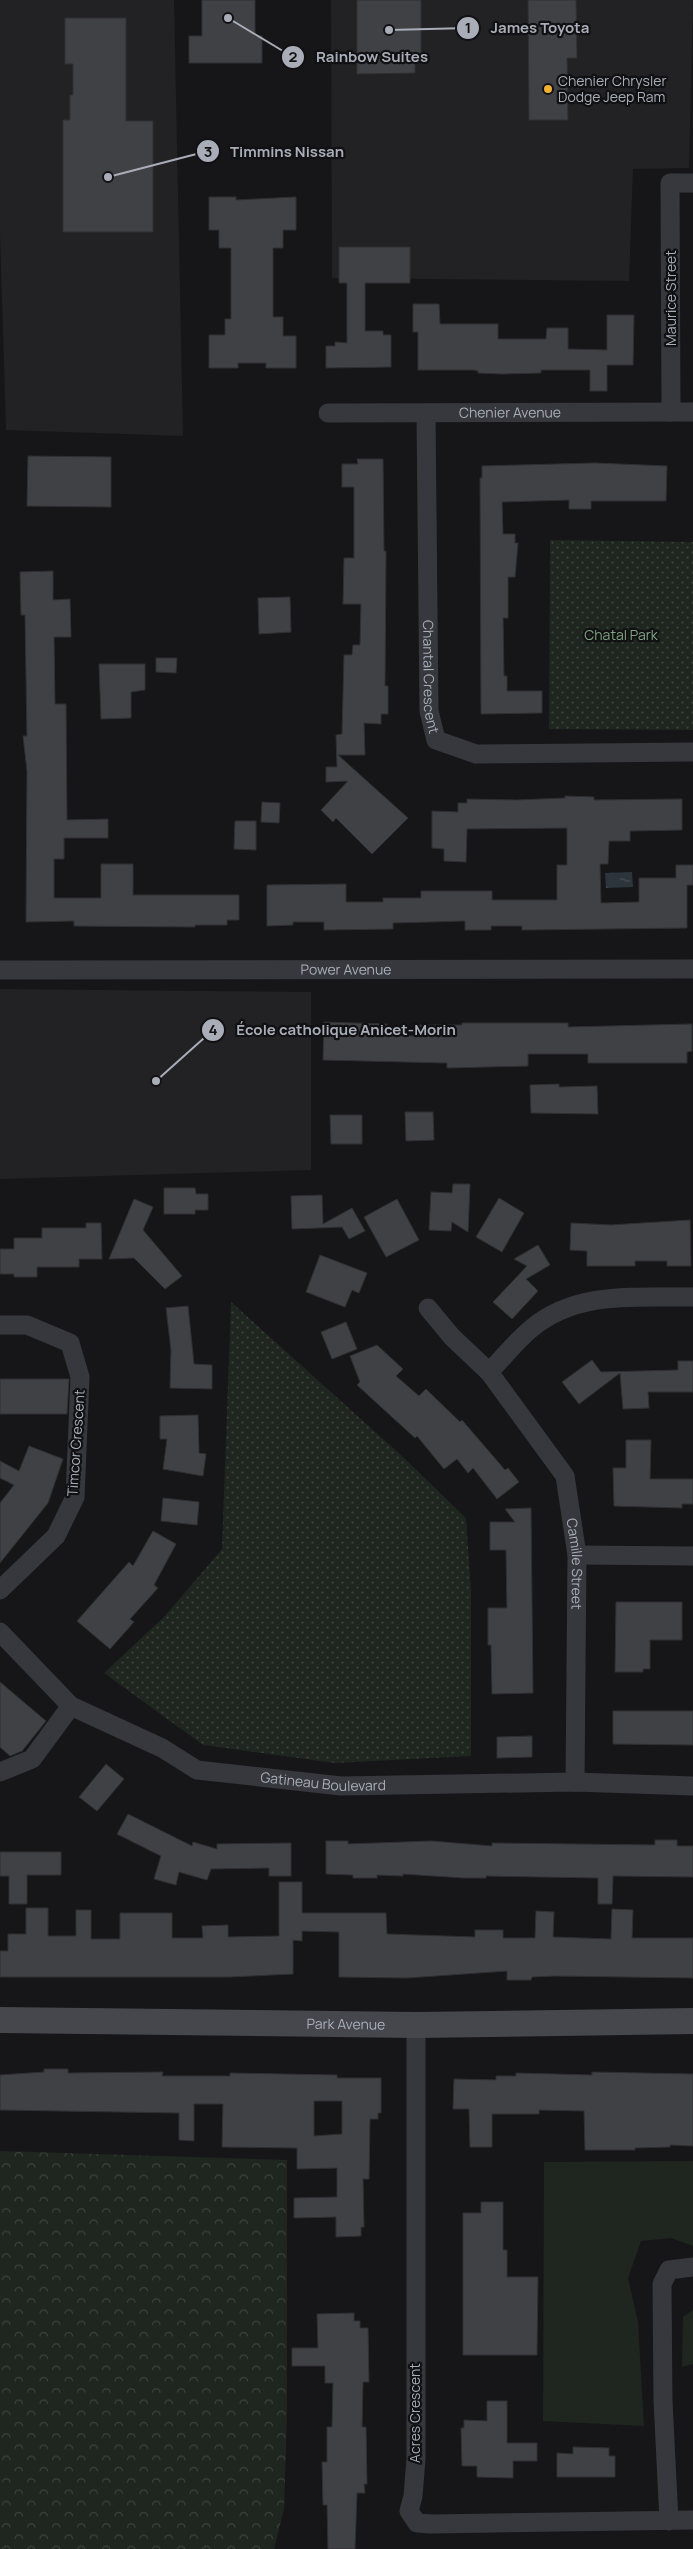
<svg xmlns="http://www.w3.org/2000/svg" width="693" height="2549" font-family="Manrope,sans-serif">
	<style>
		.built { fill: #222225 }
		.green { fill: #1e261f }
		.forest { fill: url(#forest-crowns) }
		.park { fill: url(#park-dots) }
		.water { fill: url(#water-ripples) }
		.building { fill: #404145; stroke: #303034; fill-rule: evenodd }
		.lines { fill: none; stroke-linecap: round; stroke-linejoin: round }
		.street { stroke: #37383d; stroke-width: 19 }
		.secondary { stroke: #45474d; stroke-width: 26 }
		.poi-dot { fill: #f2b134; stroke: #111113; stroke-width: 2 }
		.labels { text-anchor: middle; stroke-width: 4.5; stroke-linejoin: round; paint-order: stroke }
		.poi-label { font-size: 14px; fill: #a8adb8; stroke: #111113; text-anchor: start }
		.street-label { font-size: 14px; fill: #a8adb8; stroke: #111113 }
		.park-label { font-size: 14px; fill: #7fa381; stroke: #111113 }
		.leader { fill: none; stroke: #a8adb8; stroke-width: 2 }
		.callout-dot { fill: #a8adb8; stroke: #111113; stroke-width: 2 }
		.mark-label { font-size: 15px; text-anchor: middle; font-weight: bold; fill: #111 }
		.callout-label { font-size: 15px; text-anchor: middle; font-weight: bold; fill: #a8adb8; stroke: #111113; stroke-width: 4.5; stroke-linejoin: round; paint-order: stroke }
	</style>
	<defs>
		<pattern id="forest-crowns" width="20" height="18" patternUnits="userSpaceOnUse" patternTransform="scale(1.25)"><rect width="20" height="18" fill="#1e261f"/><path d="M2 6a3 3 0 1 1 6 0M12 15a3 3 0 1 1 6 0" fill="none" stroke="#3c433d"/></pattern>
		<pattern id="park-dots" width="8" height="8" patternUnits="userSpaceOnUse" patternTransform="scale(1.25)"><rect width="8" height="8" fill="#1e261f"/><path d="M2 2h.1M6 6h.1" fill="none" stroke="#3c433d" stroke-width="1.8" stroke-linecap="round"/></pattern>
		<pattern id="water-ripples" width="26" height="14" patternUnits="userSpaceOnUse" patternTransform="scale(1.25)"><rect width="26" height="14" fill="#2c353c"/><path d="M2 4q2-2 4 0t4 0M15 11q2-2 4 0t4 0" fill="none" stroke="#485056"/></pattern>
	</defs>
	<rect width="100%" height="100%" fill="#161618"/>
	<path class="built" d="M0,0H174L183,436L6,430L0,233Z
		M331,0H693L689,168L633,169L629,281L332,278Z
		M0,989L311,992V1170L0,1179Z"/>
	<path class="green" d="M693,2161V2246L671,2238L641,2241L628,2278L638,2322L644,2426L543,2421L544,2162Z
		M693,2310V2364L682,2367L683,2317Z"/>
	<path class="forest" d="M0,2151L287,2160V2413L284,2509L274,2549H0Z"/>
	<path class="park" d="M550,540L693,542V730L549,729Z
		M231,1302L403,1457L466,1518L471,1592V1756L335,1763L203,1745L104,1673L165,1616L222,1549Z"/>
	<path class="water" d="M632,872L633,887L606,888L605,873Z"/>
	<path class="building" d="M202,0H255V36H262V63H189V36H202Z
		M357,0H421V61H415V73L357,74Z
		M528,0H576L577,58H567L568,120H529Z
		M65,18H126V121H153V232H63V120H70V95H73V64H65Z
		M209,197H236V200L296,197V230H283V248H273V317H283V336H296V368H266V363H238V368H209V335H225V319H231V248H219V230H209Z
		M339,247H410V283H365V331H383V335H391V367L326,368V346H335V342L347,343V283H339Z
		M413,304H439L440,324H498V339H546L547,328H568V349L607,350V315H634L633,365H607V391H590V370H541V373L502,374L478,373V371L474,370H418V332H413Z
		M28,456L111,457V507L27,506Z
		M357,459H383L384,551H386L385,686H388V714H381V724L364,723L365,755H338L408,818L372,854L336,818L333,822L321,810L348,781L326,782V767H337L336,735L342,734L344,655H352L353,645H360L361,604H343L344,558H354V487H342V464H358Z
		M595,463L667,466L666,501H591V509H569V500L502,502L503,534H515V543H518L515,577H508V618H503L504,676H507V691H542V713L481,714L480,478H482V466Z
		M53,571V600L70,599L71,637H54L55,704H66L67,820L108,819V838H64V859H54V898H101V864H133V895H239V920H227V925H195V927L74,926V921L26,922L27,771L23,736H27L25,615H21L20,572Z
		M290,597L291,632L259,634L258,598Z
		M156,658H177L176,673L156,672Z
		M99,664H145V690L131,692V718L101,719Z
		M565,796L594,797V800L682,799V830L630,831V841H609L608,864H600L601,903L639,902V878H676V865H693V885H687V928L522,930V926H491V930H465V921L393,923V929L324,930V922H293V925L267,926V885L346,884V902H383V898H421V891H492V900H557V865H567V828L467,829L466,862L444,861V849L432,848V811L458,812V803H467V799L516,800L565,798Z
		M262,802L280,803L279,823L261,822Z
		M235,821H256V850L234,849Z
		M324,1022L387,1024V1036H416V1025H462V1023H568V1027L692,1024V1051L687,1052V1063H588V1054H528V1066L486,1067L447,1068V1063L323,1060Z
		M559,1084V1087L597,1086L598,1114L531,1113L530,1085Z
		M405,1112H433L434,1140L406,1141Z
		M330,1115H362V1144H331Z
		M453,1184H470L468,1232L452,1222L451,1231L429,1230L431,1192L452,1193Z
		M164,1188H195L196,1194H208V1210H195V1214H164Z
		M322,1195L323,1224L352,1208L365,1231L349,1239L342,1227L292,1229L291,1196Z
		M499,1198L524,1213L502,1252L476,1237Z
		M134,1199L153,1207L143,1230L182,1276L165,1289L134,1258L109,1259Z
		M397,1199L419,1240L386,1257L364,1217Z
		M690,1220L691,1266H667V1261H635V1266H587V1251L570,1250L571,1223L611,1225Z
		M86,1223H101L102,1259H79V1267H37V1277H14V1274H0V1249H14V1238H42V1228H86Z
		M538,1245L550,1265L526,1279L538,1291L512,1319L493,1302L527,1266L514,1259Z
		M320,1255L367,1273L359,1293L352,1290L345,1307L306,1292Z
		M188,1306L194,1364L212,1365V1389L170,1388L171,1350L166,1308Z
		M346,1322L357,1349L332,1359L321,1332Z
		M377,1345L403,1369L396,1376L419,1396L426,1389L460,1422L462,1420L505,1470L508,1468L519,1482L497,1499L473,1468L468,1473L457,1459L444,1469L417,1436L415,1438L357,1385L360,1382L350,1356Z
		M592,1360L601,1372L678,1370V1361H693V1392H648L649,1408L623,1409L620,1373L579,1404L562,1382Z
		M0,1379H69L67,1414H0Z
		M198,1415L199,1453L206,1454L203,1476L163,1469L167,1439H160V1416Z
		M626,1440H651L650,1479H693V1504H682V1508L614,1506L613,1468H626Z
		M29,1446L63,1459L48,1503L0,1563V1503L14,1485L0,1478V1461L19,1471Z
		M163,1498L199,1502L197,1525L161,1521Z
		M531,1508L533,1693L492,1694L491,1645H488V1608H507L506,1550H490V1522H515L505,1509Z
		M153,1531L176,1544L154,1585L158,1588L130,1619L134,1622L110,1649L77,1621L129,1562L133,1566Z
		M616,1602H682V1640H650V1669H643V1672H615Z
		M0,1682L46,1721L22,1751L10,1756L0,1747Z
		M613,1711H693V1745L613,1744Z
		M532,1736V1757L497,1758V1737Z
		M106,1764L124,1779L97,1811L79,1797Z
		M128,1814L192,1846L193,1842L217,1849V1844L291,1843V1876H269V1868L211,1869L207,1880L179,1872L176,1885L154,1879L161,1856L117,1834Z
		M655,1840H677V1846H693V1877L613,1876L612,1904H598V1878L486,1876V1878H464L403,1874V1876L377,1875V1878H353V1875L326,1874V1841H348V1844L431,1841L492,1846V1843L655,1845Z
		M0,1852H61V1875H27V1904H9V1876H0Z
		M279,1882H302V1913H386L387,1934L475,1937V1930H503V1938H535L536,1911L554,1912L553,1937L611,1939L612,1909L633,1910L632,1938H693V1978L556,1976L532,1977L531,1980H507V1971L407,1978L339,1977V1932L302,1931V1941L293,1940V1974L230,1977H0V1951H8V1934H26V1908H48V1936H76V1910H91V1939H120V1913H172V1938H203L202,1926L228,1925V1937L279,1936Z
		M44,2069H68V2073L163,2072L162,2076H230V2073L337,2075V2078H381V2113H378V2119H370L369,2179H363L364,2227H361V2236L336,2237V2217L294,2218V2198L337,2197V2168L297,2169V2148L222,2147L223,2104H194V2141L179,2140V2113L0,2110V2075L44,2072ZM314,2101H342V2134L314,2136Z
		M592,2072L693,2074V2146L670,2145V2147L635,2148V2150H585L584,2111L539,2110V2114H492V2147H470L469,2109H453L454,2079L496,2080V2076H516V2073L592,2075Z
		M481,2202H503V2250H507V2277H538L537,2355H463V2213H481Z
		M354,2313V2321H360V2328H368L369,2382H363L362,2427H366L367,2484H364L365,2493H357L355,2549H328L327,2505H323L322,2462H327V2427H332L333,2383H325V2366H292V2348H318L317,2314Z
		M487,2401H507V2443H537V2461H513V2478L477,2477V2466H462L461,2428H464V2420L487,2421Z
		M573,2447L609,2448V2456H615V2477H557V2453L573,2454Z"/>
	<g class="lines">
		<g class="street">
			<path d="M671,412L670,183H693"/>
			<path id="s1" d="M328,413L693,412"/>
			<path id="s2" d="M426,413L429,711L436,740L476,754L693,752"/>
			<path id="s3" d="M0,970L693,969"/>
			<path id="s4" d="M428,1308L452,1337L489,1372L565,1476L577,1555L575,1782"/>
			<path d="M0,1325H27L70,1343L80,1377L75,1497L56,1536L0,1590"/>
			<path d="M489,1372C503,1358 516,1341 532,1328C578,1290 637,1298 693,1297"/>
			<path d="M577,1555L693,1556"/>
			<path id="s5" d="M0,1632L71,1706L162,1748L197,1770L341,1786L575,1782L693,1786"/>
			<path d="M0,1772L32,1759L71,1706"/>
			<path d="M416,2025V2459L413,2496L409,2511L417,2523L431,2524L693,2520"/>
			<path d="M669,2521L663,2401L662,2284L669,2270L693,2267"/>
		</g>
		<path class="secondary" id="s6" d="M0,2020L416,2025L693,2021"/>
	</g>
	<circle class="poi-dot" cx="548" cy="89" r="5"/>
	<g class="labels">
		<g class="poi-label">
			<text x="558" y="86">Chenier Chrysler<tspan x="558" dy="16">Dodge Jeep Ram</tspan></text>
		</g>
		<g class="street-label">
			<text transform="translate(671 298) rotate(-90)" y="5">Maurice Street</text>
			<text dy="5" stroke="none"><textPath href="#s1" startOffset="182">Chenier Avenue</textPath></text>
			<text dy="5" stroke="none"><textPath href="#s2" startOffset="264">Chantal Crescent</textPath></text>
			<text dy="5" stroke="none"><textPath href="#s3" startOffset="346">Power Avenue</textPath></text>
			<text transform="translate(76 1443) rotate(-86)" y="5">Timcor Crescent</text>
			<text dy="5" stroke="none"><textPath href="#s4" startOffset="306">Camille Street</textPath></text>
			<text dy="5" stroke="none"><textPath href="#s5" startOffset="371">Gatineau Boulevard</textPath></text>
			<text dy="5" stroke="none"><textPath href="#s6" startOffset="346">Park Avenue</textPath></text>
			<text transform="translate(415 2413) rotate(-90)" y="5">Acres Crescent</text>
		</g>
		<g class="park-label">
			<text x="621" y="640">Chatal Park</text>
		</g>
	</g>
	<path class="leader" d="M389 30L468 28M228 18L293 57M108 177L208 151M156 1081L213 1030"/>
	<g class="callout-dot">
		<circle cx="389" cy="30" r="5"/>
		<circle cx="228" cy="18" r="5"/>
		<circle cx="108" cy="177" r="5"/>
		<circle cx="156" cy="1081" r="5"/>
		<circle cx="468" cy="28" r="12"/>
		<circle cx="293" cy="57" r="12"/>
		<circle cx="208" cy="151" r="12"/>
		<circle cx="213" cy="1030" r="12"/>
	</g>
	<g class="mark-label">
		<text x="468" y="33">1</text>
		<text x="293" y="62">2</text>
		<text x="208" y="157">3</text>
		<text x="213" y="1035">4</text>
	</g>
	<g class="callout-label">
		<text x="540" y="33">James Toyota</text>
		<text x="372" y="62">Rainbow Suites</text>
		<text x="287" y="157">Timmins Nissan</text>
		<text x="346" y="1035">École catholique Anicet-Morin</text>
	</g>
</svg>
